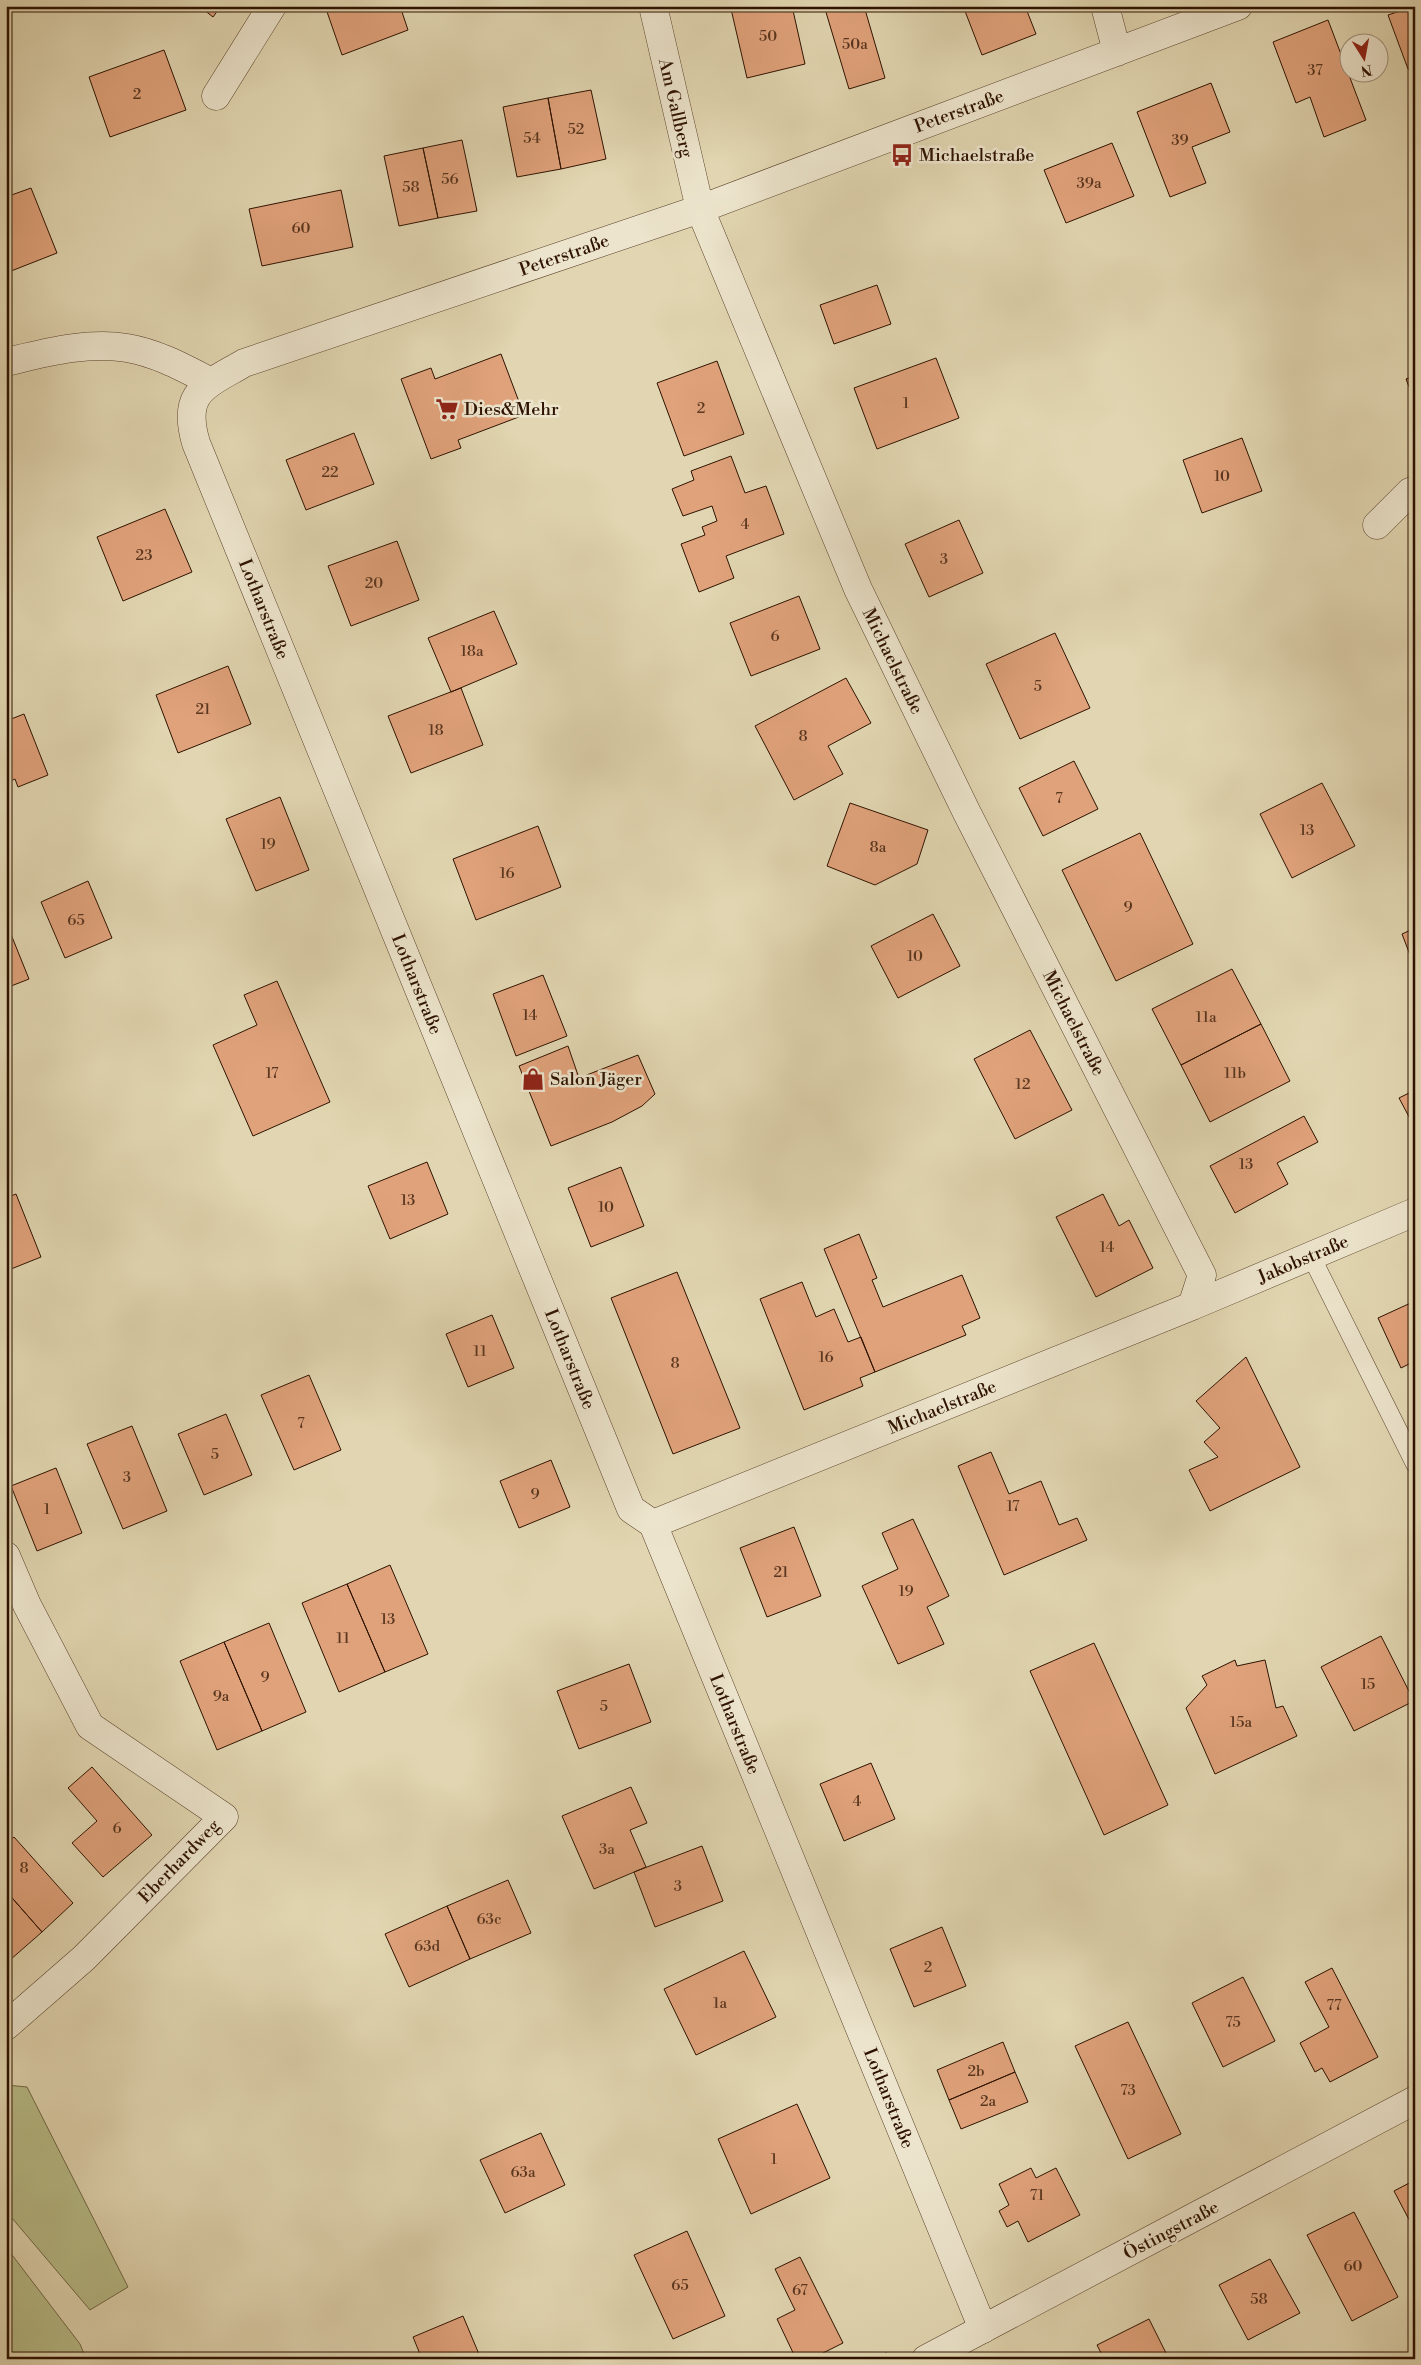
<svg xmlns="http://www.w3.org/2000/svg" width="1421" height="2365" font-family="'Libre Bodoni',serif">
	<style>
		.green { fill: #b7bc88; stroke: #726744 }
		.building { fill: #e0a27b; stroke: #2e1200 }
		.lines { fill: none; stroke-linecap: round; stroke-linejoin: round }
		.service-casing { stroke: #5b432c; stroke-width: 19 }
		.minor-casing { stroke: #5b432c; stroke-width: 29 }
		.tertiary-casing { stroke: #5b432c; stroke-width: 29 }
		.path { stroke: #2e1200; stroke-width: 3; stroke-dasharray: 1 2.5; stroke-linecap: butt }
		.service { stroke: #ece4cc; stroke-width: 18 }
		.minor { stroke: #ece4cc; stroke-width: 28 }
		.tertiary { stroke: #ece4cc; stroke-width: 28 }
		.labels { text-anchor: middle; stroke-width: 5; stroke-linejoin: round; paint-order: stroke }
		.number-label { font-size: 15px; fill: #5a361f }
		.street-label { font-size: 18px; fill: #2e1200; stroke: #ece4cc }
		.poi-label { font-size: 18px; fill: #2e1200; stroke: #ece4cc; text-anchor: start }
	</style>
	<rect width="100%" height="100%" fill="#e1d6b1"/>
	<filter id="stains"><feTurbulence type="fractalNoise" baseFrequency=".004" numOctaves="4"/><feColorMatrix values="0 0 0 0 .2 0 0 0 0 .09 0 0 0 0 .02 0 0 0 .5 -.17"/></filter>
	<radialGradient id="worn" r=".72"><stop offset=".6" stop-color="#630" stop-opacity="0"/><stop offset="1" stop-color="#630" stop-opacity=".3"/></radialGradient>
	<path class="green" d="M6,2085L27,2087L128,2287L90,2310L6,2211Z
		M6,2247L80,2344L86,2359H6Z"/>
	<path class="building" d="M199,6H221L213,17Z
		M325,6H400L408,30L342,55Z
		M740,6H792L805,64L747,78L731,9Z
		M835,6H864L885,78L849,89L825,9Z
		M963,6H1025L1036,34L982,55Z
		M1415,6V67L1408,69L1388,15Z
		M1328,20L1366,120L1324,137L1310,97L1296,103L1273,42Z
		M164,50L186,110L110,137L89,77Z
		M1211,83L1230,132L1192,147L1206,183L1170,197L1137,112Z
		M591,90L606,159L561,169L548,98Z
		M548,98L561,169L517,177L503,107Z
		M462,140L477,211L438,218L423,148Z
		M1112,143L1134,196L1066,223L1044,170Z
		M423,148L438,218L399,226L384,156Z
		M31,188L57,253L6,273V197Z
		M341,190L353,247L262,266L249,209Z
		M877,285L891,324L834,344L820,305Z
		M501,354L524,415L458,440L461,448L431,459L401,379L431,368L435,379Z
		M936,358L959,418L877,449L854,388Z
		M717,361L744,434L684,456L657,383Z
		M1415,376V402L1406,379Z
		M354,433L374,484L306,510L286,460Z
		M1242,438L1262,491L1202,513L1183,460Z
		M731,456L745,493L766,486L784,534L726,556L734,578L699,592L681,544L705,535L702,527L717,521L712,506L683,516L672,489L694,480L691,471Z
		M165,509L192,572L123,601L97,537Z
		M959,520L983,573L929,597L905,544Z
		M397,541L419,600L351,626L328,566Z
		M799,596L820,649L751,676L730,623Z
		M494,611L517,664L451,692L428,638Z
		M1055,633L1090,708L1020,739L986,664Z
		M228,666L251,724L178,753L156,695Z
		M846,678L871,723L828,746L843,774L794,800L755,726Z
		M461,688L483,745L411,773L388,716Z
		M24,714L48,775L18,787L15,779L6,783V721Z
		M1074,761L1098,809L1043,836L1019,788Z
		M1322,783L1355,846L1292,878L1260,814Z
		M280,797L309,870L256,891L226,819Z
		M850,803L928,830L917,864L875,885L827,866Z
		M538,826L561,887L476,920L453,859Z
		M1140,833L1193,944L1116,981L1062,870Z
		M88,881L112,938L65,958L41,902Z
		M933,914L960,966L898,998L871,946Z
		M6,922L29,979L6,988Z
		M1415,928V968L1402,934Z
		M1232,969L1261,1024L1181,1065L1152,1009Z
		M543,975L567,1036L516,1056L493,994Z
		M277,981L330,1102L253,1136L213,1045L257,1025L244,995Z
		M1261,1024L1290,1081L1210,1122L1181,1065Z
		M1030,1030L1072,1110L1015,1139L974,1059Z
		M568,1046L579,1078L638,1055L655,1094L642,1106L612,1122L551,1146L519,1066Z
		M1415,1090V1128L1399,1098Z
		M1304,1116L1318,1142L1277,1163L1288,1184L1235,1213L1210,1166Z
		M427,1162L448,1214L390,1239L368,1186Z
		M621,1167L644,1226L591,1247L568,1188Z
		M16,1194L41,1257L6,1271V1198Z
		M1103,1194L1119,1226L1129,1220L1153,1268L1096,1297L1056,1217Z
		M859,1234L877,1278L872,1280L883,1307L962,1275L980,1318L962,1326L966,1335L875,1372L824,1249Z
		M677,1272L740,1428L673,1454L611,1298Z
		M802,1282L816,1317L834,1309L848,1342L861,1337L875,1372L860,1378L863,1386L804,1410L760,1299Z
		M1415,1301V1361L1401,1368L1378,1318Z
		M492,1315L514,1368L468,1387L446,1334Z
		M1246,1357L1300,1467L1210,1511L1189,1470L1218,1457L1204,1442L1220,1428L1196,1401Z
		M309,1375L341,1450L294,1470L261,1395Z
		M226,1414L252,1475L204,1495L178,1434Z
		M132,1426L167,1511L123,1529L87,1444Z
		M991,1452L1009,1494L1041,1481L1059,1525L1077,1518L1087,1540L1004,1575L958,1466Z
		M551,1460L570,1507L519,1528L500,1481Z
		M56,1468L82,1533L37,1551L11,1486Z
		M913,1519L949,1596L927,1607L944,1644L898,1664L862,1586L898,1569L882,1533Z
		M794,1527L821,1596L767,1617L740,1548Z
		M390,1565L428,1654L385,1672L347,1584Z
		M347,1584L385,1672L339,1692L302,1603Z
		M269,1623L306,1712L262,1731L224,1642Z
		M1381,1636L1414,1701L1354,1731L1321,1667Z
		M224,1642L262,1731L217,1750L180,1661Z
		M1094,1643L1168,1805L1104,1835L1030,1671Z
		M1235,1660L1237,1666L1265,1660L1276,1708L1283,1706L1297,1736L1215,1774L1186,1708L1207,1685L1202,1676Z
		M629,1664L651,1722L579,1749L557,1691Z
		M871,1763L895,1819L844,1841L820,1784Z
		M92,1767L152,1835L103,1877L72,1843L97,1821L68,1788Z
		M631,1787L647,1823L630,1830L646,1867L594,1889L562,1816Z
		M14,1837L73,1903L42,1932L6,1891V1844Z
		M702,1846L723,1901L655,1927L634,1872Z
		M508,1880L531,1933L470,1959L447,1906Z
		M6,1891L42,1932L10,1960L6,1955Z
		M447,1906L470,1959L409,1987L385,1934Z
		M942,1927L966,1986L914,2007L890,1949Z
		M744,1951L776,2017L696,2055L664,1989Z
		M1332,1968L1378,2057L1330,2082L1322,2068L1315,2072L1300,2043L1329,2027L1305,1982Z
		M1243,1977L1275,2041L1223,2067L1192,2003Z
		M1128,2022L1181,2134L1128,2159L1075,2046Z
		M1003,2042L1015,2072L949,2100L937,2070Z
		M1015,2072L1028,2102L961,2129L949,2100Z
		M797,2104L830,2178L751,2214L718,2139Z
		M541,2133L565,2185L505,2213L480,2160Z
		M1031,2168L1036,2178L1056,2168L1080,2215L1028,2242L1018,2221L1007,2227L999,2211L1009,2205L999,2184Z
		M1415,2180V2231L1394,2191Z
		M1354,2212L1398,2297L1352,2321L1307,2235Z
		M687,2231L725,2316L673,2339L634,2255Z
		M800,2257L843,2343L811,2359H796L777,2319L795,2310L775,2269Z
		M1270,2259L1300,2313L1248,2340L1219,2285Z
		M463,2316L481,2359H422L413,2337Z
		M1149,2319L1169,2359H1104L1097,2345Z"/>
	<g class="lines">
		<defs>
			<path id="service" d="M1311,1256L1415,1464"/>
			<path id="minor" d="M1105,6L1117,52
				M216,96L272,6
				M6,362C44,353 88,341 127,348C157,353 184,368 211,382
				M1377,525L1410,492L1415,490
				M1192,1306L1415,1212
				M653,1524L1192,1306L1202,1275L966,811L858,589L700,209L653,6
				M6,1556L27,1605L90,1726L224,1817L84,1958L6,2026
				M983,2329L653,1524L631,1509L196,443C181,392 205,386 244,363L700,209L1238,6"/>
			<path id="tertiary" d="M926,2359L1415,2100"/>
		</defs>
		<use href="#service" class="service-casing"/>
		<use href="#minor" class="minor-casing"/>
		<use href="#tertiary" class="tertiary-casing"/>
		<path class="path" d="M877,2359L889,2352"/>
		<use href="#service" class="service"/>
		<use href="#minor" class="minor"/>
		<use href="#tertiary" class="tertiary"/>
	</g>
	<defs>
		<symbol id="bus-bare" viewBox="-9 -9 18 18"><path d="M-5-6H5V4H4V6H2V4H-2V6H-4V4H-5ZM-3.5-4V0h7V-4ZM-3.5 1.2v1.5H-2V1.2ZM2 1.2v1.5H3.5V1.2Z" fill="#8f2418" stroke="#ece4cc" stroke-width="2.5" paint-order="stroke"/></symbol>
		<symbol id="supermarket-bare" viewBox="-9 -9 18 18"><path d="M-6-5.5h2.5l.6 2H6L4.5 2H-2.5L-4.4-4H-6ZM-1.5 3.2a1.3 1.3 0 1 0 .1 0ZM3 3.2a1.3 1.3 0 1 0 .1 0Z" fill="#8f2418" stroke="#ece4cc" stroke-width="2.5" paint-order="stroke"/></symbol>
		<symbol id="shop-bare" viewBox="-9 -9 18 18"><path d="M-5-2.5h2.3a2.7 3.5 0 0 1 5.4 0H5L5.5 6h-11ZM-1.5-2.5h3a1.5 2.3 0 0 0-3 0Z" fill="#8f2418" stroke="#ece4cc" stroke-width="2.5" paint-order="stroke"/></symbol>
	</defs>
	<g fill-rule="evenodd">
		<use href="#bus-bare" x="886" y="139" width="32" height="32"/>
		<use href="#supermarket-bare" x="431" y="393" width="32" height="32"/>
		<use href="#shop-bare" x="517" y="1063" width="32" height="32"/>
	</g>
	<g class="labels">
		<g class="number-label">
			<text x="768" y="41">50</text>
			<text x="855" y="49">50a</text>
			<text x="1315" y="75">37</text>
			<text x="137" y="99">2</text>
			<text x="576" y="134">52</text>
			<text x="532" y="143">54</text>
			<text x="1180" y="145">39</text>
			<text x="450" y="184">56</text>
			<text x="1089" y="188">39a</text>
			<text x="411" y="192">58</text>
			<text x="301" y="233">60</text>
			<text x="906" y="408">1</text>
			<text x="701" y="413">2</text>
			<text x="330" y="477">22</text>
			<text x="1222" y="481">10</text>
			<text x="745" y="529">4</text>
			<text x="144" y="560">23</text>
			<text x="944" y="564">3</text>
			<text x="374" y="588">20</text>
			<text x="775" y="641">6</text>
			<text x="472" y="656">18a</text>
			<text x="1038" y="691">5</text>
			<text x="203" y="714">21</text>
			<text x="436" y="735">18</text>
			<text x="803" y="741">8</text>
			<text x="1059" y="803">7</text>
			<text x="1307" y="835">13</text>
			<text x="268" y="849">19</text>
			<text x="878" y="852">8a</text>
			<text x="507" y="878">16</text>
			<text x="1128" y="912">9</text>
			<text x="76" y="925">65</text>
			<text x="915" y="961">10</text>
			<text x="530" y="1020">14</text>
			<text x="1206" y="1022">11a</text>
			<text x="272" y="1078">17</text>
			<text x="1235" y="1078">11b</text>
			<text x="1023" y="1089">12</text>
			<text x="1246" y="1169">13</text>
			<text x="408" y="1205">13</text>
			<text x="606" y="1212">10</text>
			<text x="1107" y="1252">14</text>
			<text x="480" y="1356">11</text>
			<text x="826" y="1362">16</text>
			<text x="675" y="1368">8</text>
			<text x="301" y="1428">7</text>
			<text x="215" y="1459">5</text>
			<text x="127" y="1482">3</text>
			<text x="535" y="1499">9</text>
			<text x="1013" y="1511">17</text>
			<text x="47" y="1514">1</text>
			<text x="781" y="1577">21</text>
			<text x="906" y="1596">19</text>
			<text x="388" y="1624">13</text>
			<text x="343" y="1643">11</text>
			<text x="265" y="1682">9</text>
			<text x="1368" y="1689">15</text>
			<text x="221" y="1701">9a</text>
			<text x="604" y="1711">5</text>
			<text x="1241" y="1727">15a</text>
			<text x="857" y="1806">4</text>
			<text x="117" y="1833">6</text>
			<text x="607" y="1854">3a</text>
			<text x="24" y="1873">8</text>
			<text x="678" y="1891">3</text>
			<text x="489" y="1924">63c</text>
			<text x="427" y="1951">63d</text>
			<text x="928" y="1972">2</text>
			<text x="720" y="2008">1a</text>
			<text x="1334" y="2010">77</text>
			<text x="1233" y="2027">75</text>
			<text x="976" y="2076">2b</text>
			<text x="1128" y="2095">73</text>
			<text x="988" y="2106">2a</text>
			<text x="774" y="2164">1</text>
			<text x="523" y="2177">63a</text>
			<text x="1037" y="2200">71</text>
			<text x="1353" y="2271">60</text>
			<text x="680" y="2290">65</text>
			<text x="800" y="2295">67</text>
			<text x="1259" y="2304">58</text>
		</g>
		<g class="street-label">
			<text transform="translate(676 108) rotate(77)" y="6">Am Gallberg</text>
			<text transform="translate(959 111) rotate(-20)" y="6">Peterstraße</text>
			<text transform="translate(564 255) rotate(-19)" y="6">Peterstraße</text>
			<text transform="translate(264 609) rotate(68)" y="6">Lotharstraße</text>
			<text transform="translate(893 661) rotate(64)" y="6">Michaelstraße</text>
			<text transform="translate(417 984) rotate(68)" y="6">Lotharstraße</text>
			<text transform="translate(1074 1023) rotate(63)" y="6">Michaelstraße</text>
			<text transform="translate(1303 1259) rotate(-23)" y="6">Jakobstraße</text>
			<text transform="translate(570 1359) rotate(68)" y="6">Lotharstraße</text>
			<text transform="translate(942 1407) rotate(-22)" y="6">Michaelstraße</text>
			<text transform="translate(735 1724) rotate(68)" y="6">Lotharstraße</text>
			<text transform="translate(179 1861) rotate(-46)" y="6">Eberhardweg</text>
			<text transform="translate(889 2098) rotate(68)" y="6">Lotharstraße</text>
			<text transform="translate(1171 2230) rotate(-28)" y="6">Östingstraße</text>
		</g>
		<g class="poi-label">
			<text x="919" y="161">Michaelstraße</text>
			<text x="464" y="415">Dies&amp;Mehr</text>
			<text x="550" y="1085">Salon Jäger</text>
		</g>
	</g>
	<rect width="1421" height="2365" fill="none" stroke="#e1d6b1" stroke-width="25"/>
	<rect x="8" y="8" width="1406" height="2350" fill="none" stroke="#2e1200" stroke-width="2.5"/>
	<rect x="12" y="12" width="1396" height="2340" fill="none" stroke="#2e1200"/>
	<g transform="translate(1364 58) rotate(169)"><circle r="24" fill="#ece4cc" stroke="#a0907a"/>
	<path d="M0-4L9 19L0 12L-9 19Z" fill="#8f2418"/>
	<text y="-8" font-size="14" font-weight="bold" text-anchor="middle" fill="#2e1200">N</text>
	</g>
	<rect width="100%" height="100%" filter="url(#stains)"/>
	<rect width="100%" height="100%" fill="url(#worn)"/>
</svg>
